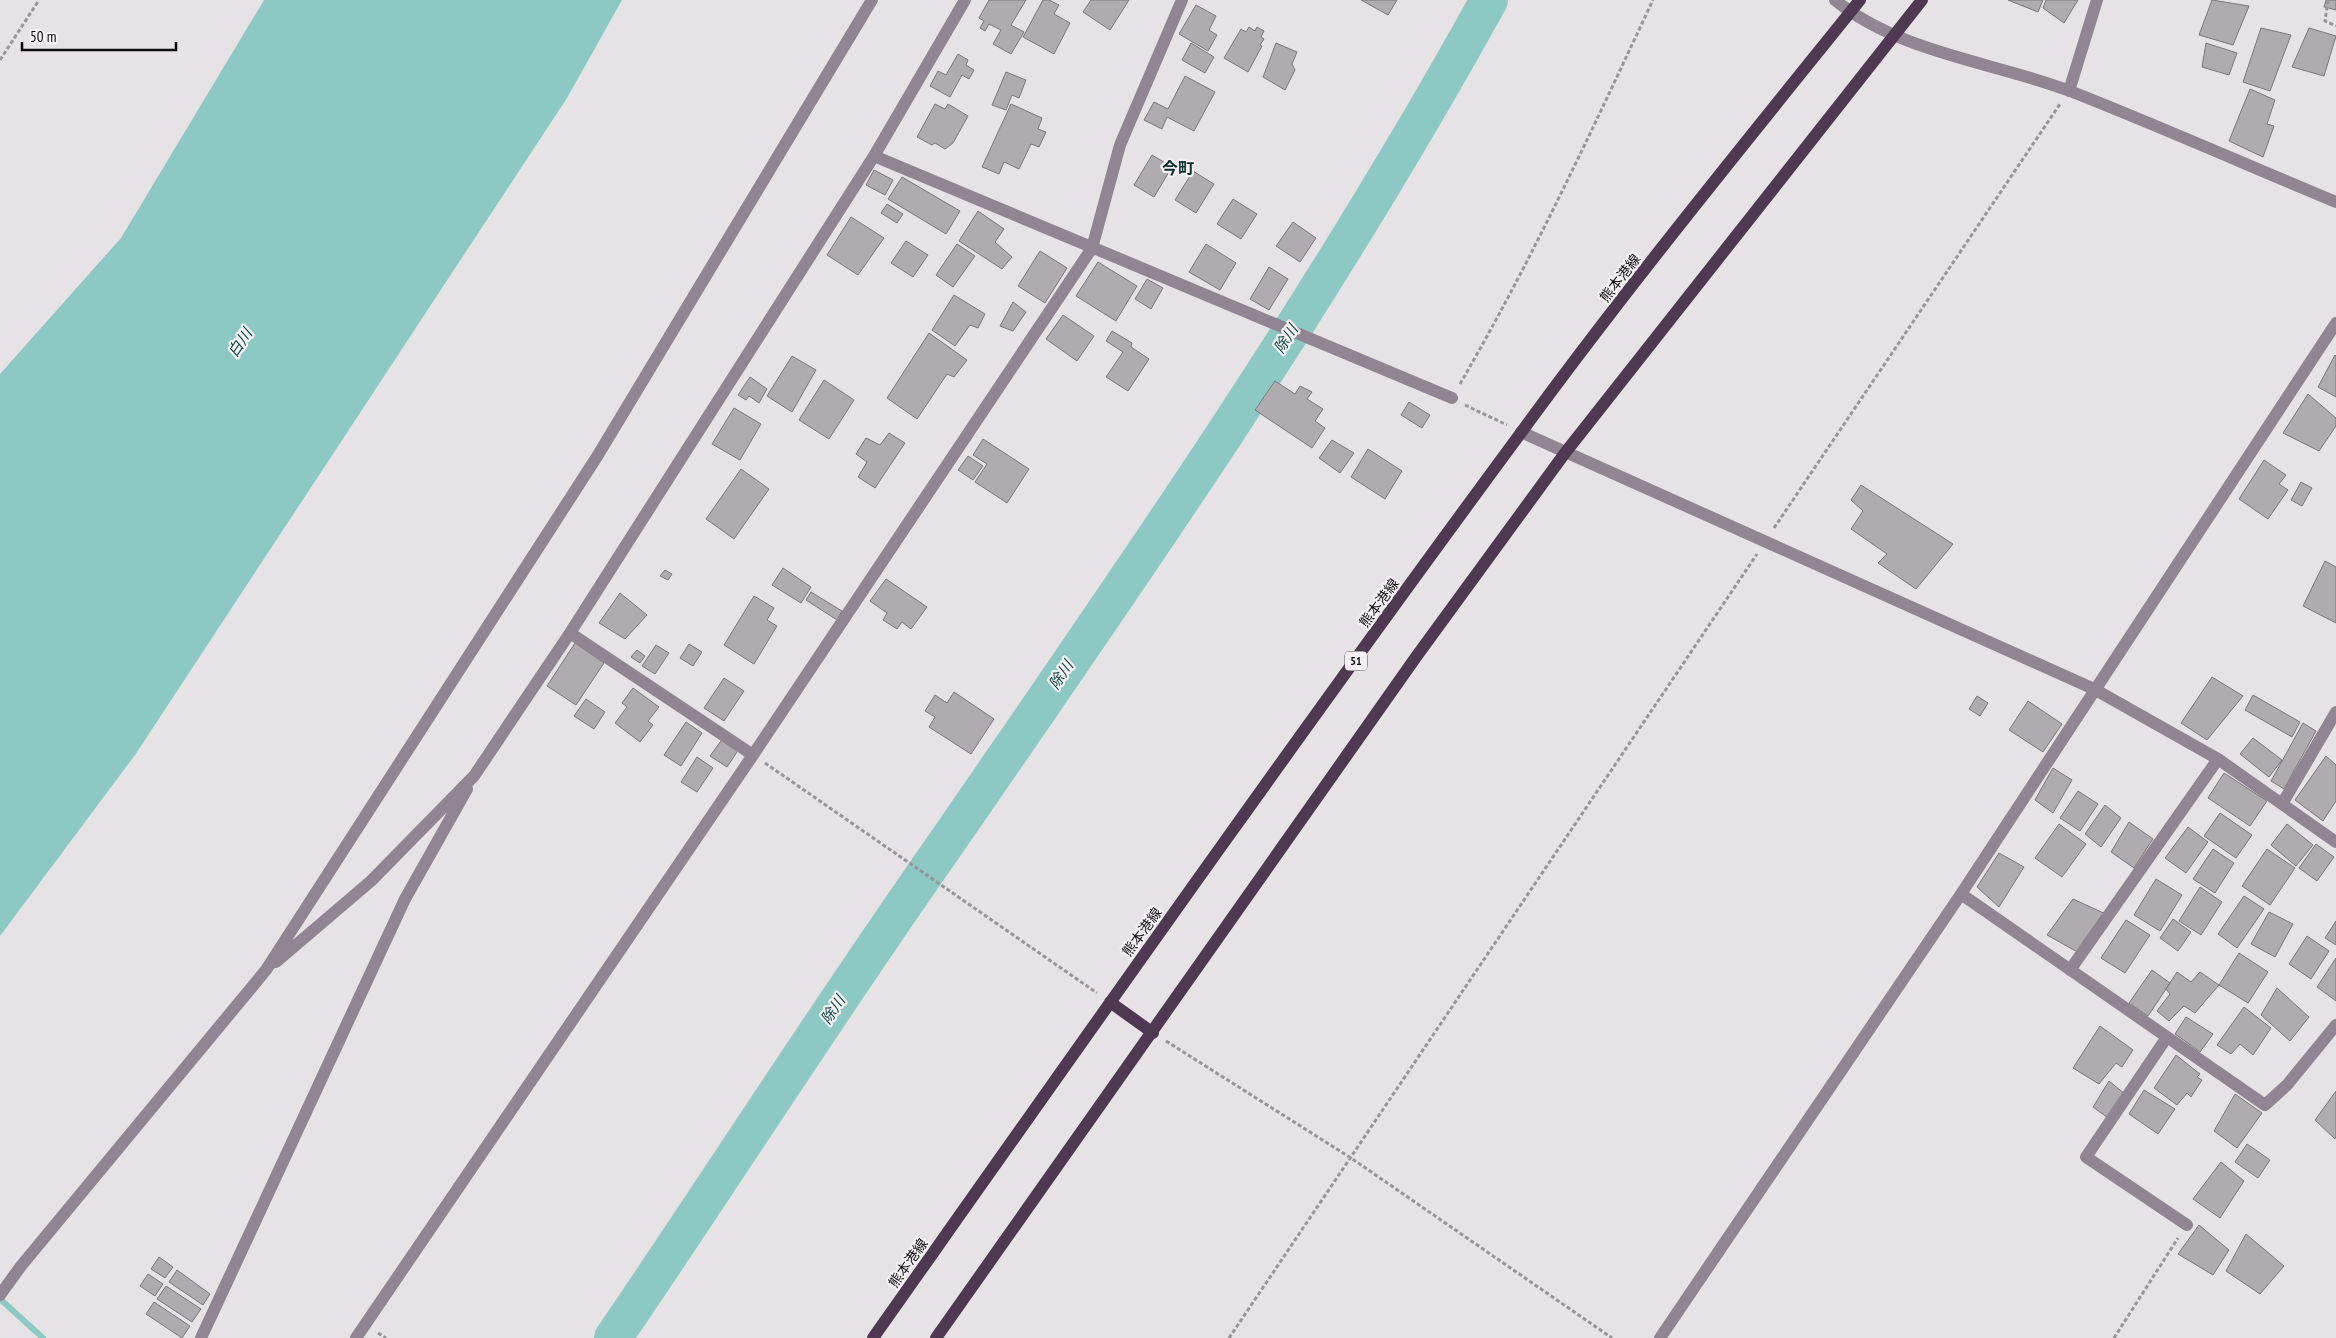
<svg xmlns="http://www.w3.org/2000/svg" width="2336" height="1338" font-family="'PT Sans Narrow','Noto Sans JP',sans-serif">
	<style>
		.water { fill: #8dc9c4 }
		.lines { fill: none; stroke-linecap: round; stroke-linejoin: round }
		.stream { stroke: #8dc9c4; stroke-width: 6 }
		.river { stroke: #8dc9c4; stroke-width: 38 }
		.building { fill: #afabaf; stroke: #7a767a }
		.path { stroke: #979597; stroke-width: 3; stroke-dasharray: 4 2.5; stroke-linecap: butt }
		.minor { stroke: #918493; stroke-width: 12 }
		.major { stroke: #4f3852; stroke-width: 12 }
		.labels { text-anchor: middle; stroke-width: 4.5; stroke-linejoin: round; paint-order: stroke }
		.shield { fill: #f3eff3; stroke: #525052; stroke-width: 1 }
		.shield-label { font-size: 12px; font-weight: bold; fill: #0d0c0d }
		.street-label { font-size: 14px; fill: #0d0c0d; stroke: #f3eff3 }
		.water-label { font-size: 15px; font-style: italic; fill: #033e3b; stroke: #f3eff3 }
		.quarter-label { font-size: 16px; font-weight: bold; fill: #0c2f2d; stroke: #f3eff3 }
	</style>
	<rect width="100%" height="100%" fill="#e6e2e6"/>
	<path class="water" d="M264,0H622L567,98L135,755L0,936V374L121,238Z"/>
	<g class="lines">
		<path class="stream" d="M0,1299L43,1338"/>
		<path class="river" d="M613,1338C714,1190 811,1038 913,891C1114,600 1318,310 1489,0"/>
	</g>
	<path class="building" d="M989,0H1026L1011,25L1024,32L1011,54L993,44L1001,30L989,24L985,31L980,28L984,21L979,18Z
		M1043,0H1049L1059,5L1054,14L1070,23L1054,54L1023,37Z
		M1091,0H1129L1110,30L1083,12Z
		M1361,0H1397L1388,15Z
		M2008,0H2043L2038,12Z
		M2046,0H2078L2064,23L2043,8Z
		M2212,0L2249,6L2233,45L2199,35Z
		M2326,0H2336V10L2324,7Z
		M1196,5L1216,16L1209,30L1217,35L1208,51L1179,34Z
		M1249,27L1255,31L1257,27L1264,31L1261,37L1264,39L1260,45L1262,46L1248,72L1224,58L1241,29L1246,32Z
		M2261,28L2291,35L2270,91L2243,82Z
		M2309,28L2336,36L2324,76L2292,67Z
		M1191,43L1214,57L1205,73L1182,60Z
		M1276,43L1297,52L1292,64L1295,70L1285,90L1263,77Z
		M2206,43L2237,53L2229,75L2202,67Z
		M958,54L968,60L966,65L974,70L969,79L962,75L950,97L930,86L938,71L946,75Z
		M1006,72L1026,80L1019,98L1012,95L1006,110L992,105Z
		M1185,76L1215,92L1194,131L1167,117L1162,129L1144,120L1154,102L1168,109Z
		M2250,89L2275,100L2267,124L2274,126L2263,157L2229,141Z
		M935,104L945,109L948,104L968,116L953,143L945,149L935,143L932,145L917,137Z
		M1011,104L1042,118L1038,129L1046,132L1039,147L1031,144L1019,169L1004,162L999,174L982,167Z
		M1152,155L1172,167L1154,197L1134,185Z
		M874,170L893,180L885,195L866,185Z
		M1193,171L1214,184L1196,213L1175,200Z
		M902,177L960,211L946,234L888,199Z
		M1233,199L1257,214L1241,239L1217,224Z
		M887,204L903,214L897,223L881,213Z
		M978,211L1004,229L995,242L1012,257L1002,269L959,241Z
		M851,217L884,238L858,275L827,255Z
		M1293,222L1316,238L1300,262L1276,246Z
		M906,241L928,255L913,277L891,263Z
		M957,244L975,256L953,287L936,275Z
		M1206,244L1236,263L1220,290L1189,272Z
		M1040,251L1067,268L1045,303L1018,286Z
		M1098,262L1137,286L1116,321L1076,296Z
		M1269,267L1288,279L1269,310L1250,299Z
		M1147,279L1163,288L1151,309L1135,299Z
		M954,295L985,314L978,328L970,325L955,346L932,330Z
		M1013,302L1026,312L1013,331L1000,326Z
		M1063,315L1094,336L1077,361L1046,339Z
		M1112,331L1132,343L1131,347L1149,359L1128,391L1106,377L1123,352L1106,341Z
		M929,333L967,360L954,377L947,374L917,419L887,398Z
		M2335,355L2336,356V397L2318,387Z
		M792,356L816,370L792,412L767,396Z
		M750,377L767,389L759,403L749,396L746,400L738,395Z
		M824,380L854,400L829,439L799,420Z
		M1275,381L1295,394L1300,386L1312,392L1307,399L1323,409L1315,421L1325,428L1312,448L1255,410Z
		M2308,394L2336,418V426L2319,451L2283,433Z
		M1409,402L1430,415L1422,428L1401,415Z
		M734,408L761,424L740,460L712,444Z
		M889,433L905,443L875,488L858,477L867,462L856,454L866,438L880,445Z
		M983,439L1029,469L1007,503L975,482L987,464L973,455Z
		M1332,440L1354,453L1340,473L1319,458Z
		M1368,449L1402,471L1385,499L1351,477Z
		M968,456L983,466L973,480L958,470Z
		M2264,460L2286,475L2279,484L2288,490L2268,519L2239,499Z
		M741,469L769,489L734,539L706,519Z
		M2301,482L2312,488L2302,506L2291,500Z
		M1861,485L1953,544L1916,589L1878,563L1887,554L1851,529L1863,511L1851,500Z
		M2325,561L2336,567V623L2303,606Z
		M783,568L811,587L801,603L772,585Z
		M665,570L672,574L668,580L660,576Z
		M886,579L927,607L911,629L902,622L897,629L883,620L887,613L870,601Z
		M811,592L842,611L837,620L806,600Z
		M620,593L647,615L625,639L599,623Z
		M754,596L774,608L767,620L777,626L754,664L724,645Z
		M575,643L604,663L576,705L547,686Z
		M689,644L702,652L693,666L680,658Z
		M656,645L669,653L655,674L642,666Z
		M637,650L645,656L640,663L631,657Z
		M2212,677L2243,696L2207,740L2181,723Z
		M724,678L744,691L724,721L704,708Z
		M633,688L659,707L648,721L653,725L640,742L615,723L627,707L622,703Z
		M954,692L994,719L971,754L929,727L935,717L925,711L935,695L947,703Z
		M2253,695L2300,722L2292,737L2245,710Z
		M1977,696L1988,703L1980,716L1969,709Z
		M586,699L605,712L594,729L574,716Z
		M2028,701L2062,724L2043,752L2009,730Z
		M686,722L702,733L681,766L664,755Z
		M2303,723L2316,731L2284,789L2271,781Z
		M723,738L739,749L727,767L710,756Z
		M2253,738L2282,760L2269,777L2240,754Z
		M2326,756L2336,765V801L2323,821L2295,800Z
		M697,757L713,768L697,792L681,782Z
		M2053,768L2072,780L2053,813L2035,800Z
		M2224,773L2267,801L2250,826L2208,798Z
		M2078,791L2098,804L2080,831L2060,818Z
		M2105,805L2121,818L2101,847L2085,834Z
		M2220,813L2252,835L2236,858L2204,836Z
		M2129,822L2153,839L2134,868L2111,852Z
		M2059,824L2086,844L2062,877L2035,858Z
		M2287,824L2313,845L2296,866L2271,845Z
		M2188,827L2208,842L2186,873L2165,858Z
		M2316,844L2334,857L2317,881L2299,868Z
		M2213,849L2234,863L2215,893L2193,879Z
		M2267,849L2295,868L2270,905L2242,886Z
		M1999,853L2024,867L1999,907L1977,887Z
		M2156,879L2182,895L2160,931L2134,915Z
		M2200,887L2222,902L2201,935L2179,921Z
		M2244,896L2264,909L2237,948L2218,934Z
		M2073,899L2108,915L2081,954L2047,935Z
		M2269,912L2293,924L2275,957L2251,944Z
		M2173,919L2191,932L2178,951L2160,938Z
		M2126,920L2150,935L2125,973L2101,958Z
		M2336,921V945L2325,938Z
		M2307,936L2329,951L2311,979L2289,964Z
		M2239,953L2268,972L2248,1003L2219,985Z
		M2336,958V1001L2317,987Z
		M2152,970L2170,983L2148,1016L2129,1003Z
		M2177,972L2191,982L2200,972L2219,985L2195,1013L2184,1006L2169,1021L2157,1011L2170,994L2166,989Z
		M2277,988L2309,1017L2290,1041L2261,1015Z
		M2244,1007L2271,1028L2253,1055L2240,1044L2231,1054L2217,1045Z
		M2186,1017L2213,1034L2200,1052L2175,1034Z
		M2100,1026L2133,1050L2122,1067L2116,1063L2099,1084L2073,1068Z
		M2176,1055L2200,1074L2197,1077L2202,1080L2191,1097L2187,1093L2177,1105L2154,1088Z
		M2109,1081L2125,1094L2108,1118L2093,1107Z
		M2144,1090L2175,1109L2158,1134L2129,1114Z
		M2336,1091V1137L2335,1139L2315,1120Z
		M2235,1094L2262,1113L2237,1148L2214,1131Z
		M2247,1144L2270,1160L2258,1178L2235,1162Z
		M2221,1162L2244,1181L2220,1218L2193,1199Z
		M2199,1225L2229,1250L2213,1275L2178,1254Z
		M2246,1234L2284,1266L2260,1294L2226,1271Z
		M159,1257L173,1267L165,1278L151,1269Z
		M177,1270L210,1294L203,1305L169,1282Z
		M148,1274L163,1284L155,1296L140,1286Z
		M166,1286L201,1309L192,1322L157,1299Z
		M154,1302L190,1326L182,1338L146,1314Z"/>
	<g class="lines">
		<path class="path" d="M2328,0L2325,21L2336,26
			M0,60L39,0
			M1460,384C1532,260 1592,130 1653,0
			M1465,405L1507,425
			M1774,528L2060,104
			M765,763L1097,993
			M1166,1041L1351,1158L1612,1338
			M378,1333L386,1338
			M1229,1338L1757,554
			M2114,1338L2178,1238"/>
		<path class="minor" d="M1835,0C1900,53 1994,62 2070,91C2159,126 2247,165 2336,202
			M2069,91L2097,0
			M874,156L1452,398
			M1521,432L2094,689L2218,759L2336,842
			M570,633L753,755
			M2282,804L2336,712
			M1961,894L2265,1105L2287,1085L2336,1025
			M276,962L371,881L474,776L570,633L874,156L965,0
			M2070,970L2218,759
			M2167,1037L2086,1157L2187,1225
			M0,1295L21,1266L266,970L598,455L872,0
			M201,1338L405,899L467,789
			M356,1338L753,755L1092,248L1120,145L1182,0
			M1660,1338L1961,894L2336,323"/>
		<path class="major" d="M1110,1002L1153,1033
			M873,1338C1087,1035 1300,732 1520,434C1628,286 1745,143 1860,0
			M936,1338L1416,657L1565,453L1922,0"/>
	</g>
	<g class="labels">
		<rect class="shield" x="1345" y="651.5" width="22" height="19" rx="4"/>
		<g class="shield-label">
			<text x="1356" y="665">51</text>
		</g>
		<g class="street-label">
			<text transform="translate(1620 278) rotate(-52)" y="5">熊本港線</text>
			<text transform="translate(1379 603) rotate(-54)" y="5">熊本港線</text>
			<text transform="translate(1142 932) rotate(-54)" y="5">熊本港線</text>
			<text transform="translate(908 1263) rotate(-55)" y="5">熊本港線</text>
		</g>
		<g class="water-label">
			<text transform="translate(1286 339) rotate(-57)" y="5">除川</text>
			<text transform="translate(240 343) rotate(-56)" y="5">白川</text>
			<text transform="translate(1061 675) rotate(-56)" y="5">除川</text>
			<text transform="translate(833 1010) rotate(-56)" y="5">除川</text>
		</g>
		<g class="quarter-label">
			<text x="1178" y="174">今町</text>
		</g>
	</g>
	<path d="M22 42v8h154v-8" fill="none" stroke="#0d0c0d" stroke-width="2.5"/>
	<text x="30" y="42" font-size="15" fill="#0d0c0d" stroke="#f3eff3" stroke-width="4" paint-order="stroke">50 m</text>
</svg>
